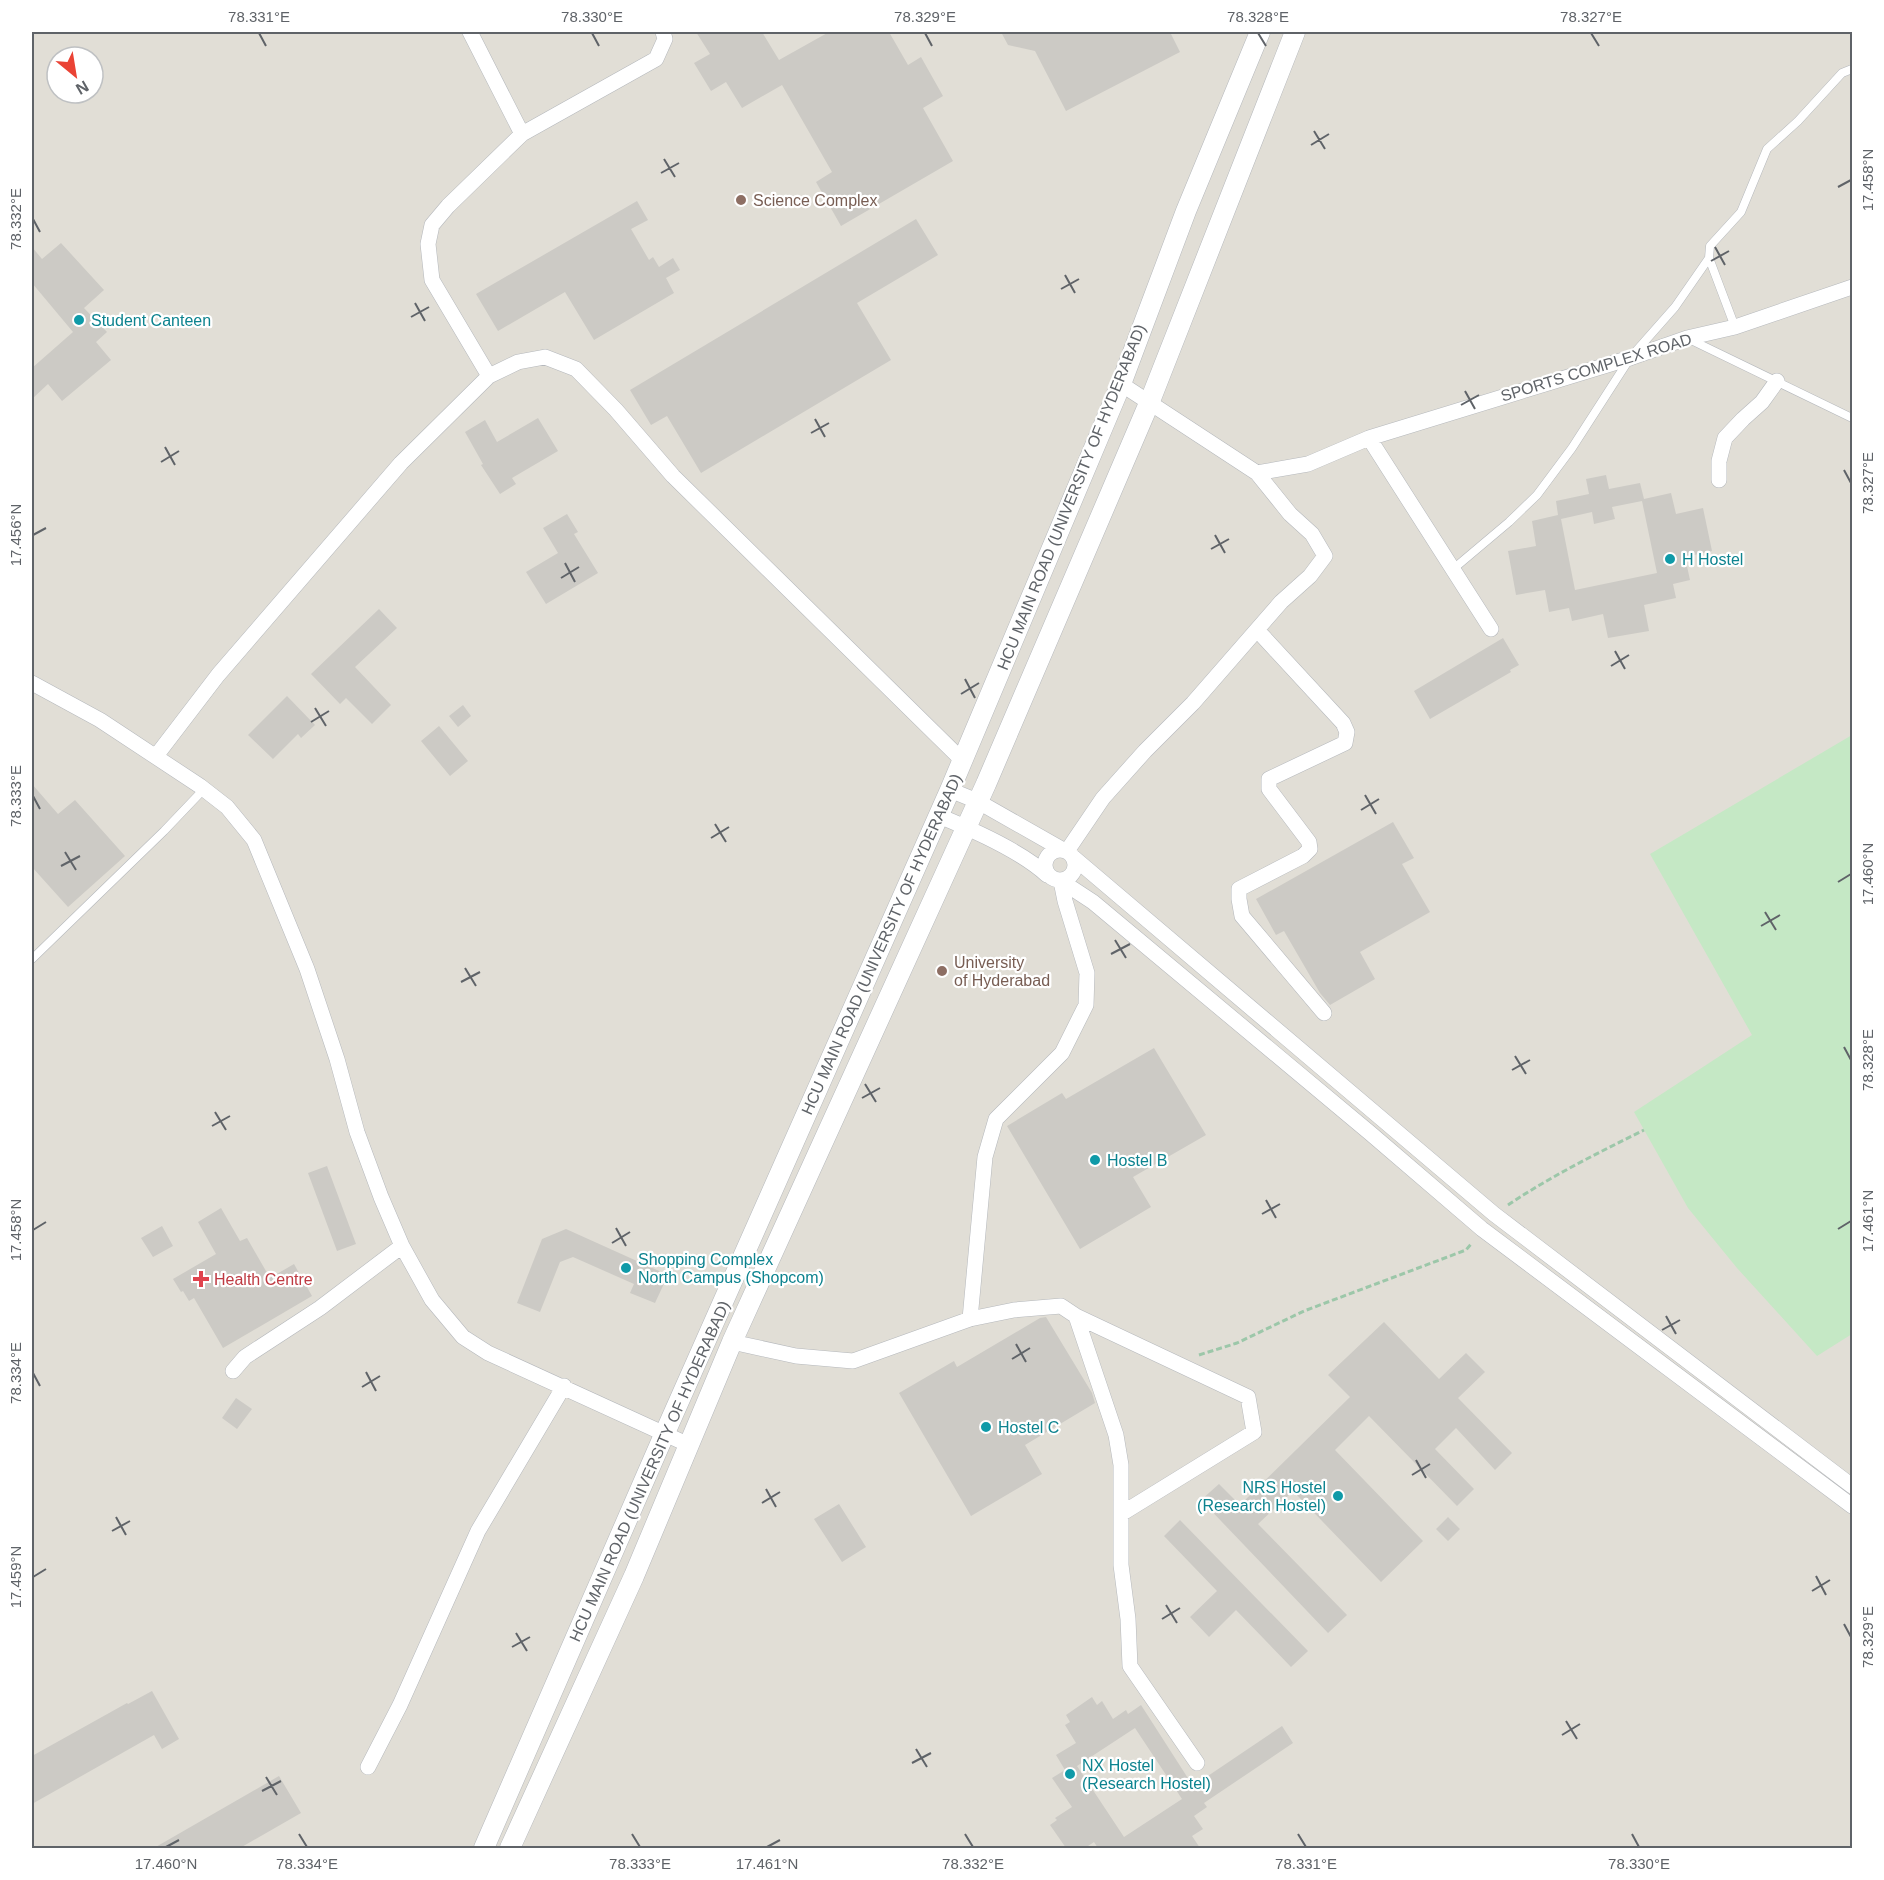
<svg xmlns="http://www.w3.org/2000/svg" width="1884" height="1880" font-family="Arial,sans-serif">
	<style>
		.education { fill: #e1ded6; fill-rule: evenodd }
		.green { fill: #c5e8c5 }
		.building { fill: #cccac5; fill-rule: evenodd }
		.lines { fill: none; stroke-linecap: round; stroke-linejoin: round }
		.service-casing { stroke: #b5b8bc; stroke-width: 9 }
		.minor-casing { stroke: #b5b8bc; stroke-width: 16 }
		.tertiary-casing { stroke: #b5b8bc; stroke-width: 21 }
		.path { stroke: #9cc7a9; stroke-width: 3; stroke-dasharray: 6 3; stroke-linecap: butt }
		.service { stroke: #fff; stroke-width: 8 }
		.minor { stroke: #fff; stroke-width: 15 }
		.tertiary { stroke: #fff; stroke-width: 20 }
		.ticks { fill: none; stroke: #5f6368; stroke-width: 2 }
		.education-dot { fill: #8d6e63; stroke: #fff; stroke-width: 2 }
		.culture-dot { fill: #0f9aa8; stroke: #fff; stroke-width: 2 }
		.health-dot { fill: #e0444e; stroke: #fff; stroke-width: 2 }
		.labels { text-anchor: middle; stroke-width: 4.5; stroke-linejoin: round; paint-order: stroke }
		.education-label { font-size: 16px; fill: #785e54; stroke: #fff; text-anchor: start }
		.culture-label { font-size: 16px; fill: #0d838f; stroke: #fff; text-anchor: start }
		.street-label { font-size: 16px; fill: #5f6368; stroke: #fff }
		.health-label { font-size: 16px; fill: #be3a42; stroke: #fff; text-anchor: start }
		.neatline { fill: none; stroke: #5f6368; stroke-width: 2 }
		.ticks-label { font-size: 15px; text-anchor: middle; fill: #5f6368 }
	</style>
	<rect width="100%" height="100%" fill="#f1efe8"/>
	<path class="education" d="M32,32H1852V1848H32ZM57,57H93V93H57Z"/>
	<path class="green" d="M1852,735V1334L1817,1356L1737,1268L1688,1208L1634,1112L1752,1035L1650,854Z"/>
	<path class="building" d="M696,32H762L779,60L829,32H889L908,65L921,57L943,96L923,108L953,161L841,226L816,182L832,172L782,85L742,108L726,82L711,91L694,63L710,54Z
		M1001,32H1170L1180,52L1066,111L1035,51L1008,45Z
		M637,201L648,220L631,229L649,260L653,257L659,267L673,258L680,270L666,278L674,293L594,340L565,292L498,331L476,294Z
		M916,219L938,255L857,303L891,360L701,473L667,416L651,425L630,390Z
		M61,243L104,290L84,308L107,332L96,342L111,360L62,401L48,384L32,399V368L73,332L32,283V247L42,259Z
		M538,418L558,451L512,478L516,484L500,494L481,465L483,464L465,432L485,420L497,442Z
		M1606,475L1609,489L1640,483L1644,499L1671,493L1676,514L1703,508L1712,551L1685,557L1690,580L1673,584L1676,598L1644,605L1649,631L1608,638L1603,614L1572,621L1569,608L1549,612L1545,590L1516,595L1508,551L1536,546L1532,521L1558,515L1556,501L1589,494L1586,479ZM1642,501L1657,573L1575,590L1561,519L1592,512L1594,524L1615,519L1612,507Z
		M567,514L578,532L574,534L598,573L546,604L526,572L558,553L543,528Z
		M379,609L397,628L355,667L391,705L372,724L346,698L340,704L311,674Z
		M1503,638L1519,665L1510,670L1511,672L1430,719L1414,691Z
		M287,696L315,725L301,738L298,734L273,759L248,735Z
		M463,705L471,716L458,727L449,716Z
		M439,726L468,761L450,776L421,741Z
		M32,784L58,814L75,800L125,856L68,907L32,867Z
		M1393,822L1414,858L1402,864L1430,912L1360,952L1375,979L1330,1005L1320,993L1284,931L1276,935L1256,899Z
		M1154,1048L1206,1135L1133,1177L1151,1207L1080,1249L1007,1126L1062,1093L1066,1099Z
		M327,1166L356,1244L337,1251L308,1173Z
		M221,1208L240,1241L247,1238L270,1278L294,1264L312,1296L223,1348L194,1298L189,1301L183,1291L181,1292L173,1279L216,1254L198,1222Z
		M162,1226L173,1246L153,1257L141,1238Z
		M566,1229L668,1275L655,1303L630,1293L634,1284L573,1257L560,1262L540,1312L517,1303L542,1239Z
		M1046,1317L1092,1393L1095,1403L1025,1445L1042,1474L971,1516L899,1393L954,1361L957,1367L1040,1318Z
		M1384,1322L1439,1379L1466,1353L1485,1372L1458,1398L1512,1453L1495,1470L1456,1428L1435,1449L1474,1489L1457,1506L1369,1416L1335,1450L1423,1541L1381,1582L1293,1491L1258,1524L1347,1615L1328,1633L1201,1500L1219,1484L1240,1505L1350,1397L1328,1375Z
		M236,1398L252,1409L237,1429L222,1418Z
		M839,1504L866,1547L842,1562L814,1519Z
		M1448,1517L1460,1529L1448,1541L1436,1529Z
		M1180,1520L1308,1651L1291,1667L1236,1610L1209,1637L1190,1617L1217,1591L1164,1536Z
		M152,1691L179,1739L162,1749L154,1735L32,1804V1756L127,1703L128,1704Z
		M1092,1697L1097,1705L1102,1701L1113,1719L1126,1710L1128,1714L1141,1705L1193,1786L1282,1726L1293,1743L1204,1803L1207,1807L1194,1816L1203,1829L1192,1836L1200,1848H1098L1094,1842L1085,1848H1066L1050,1825L1057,1820L1055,1818L1072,1807L1052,1778L1065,1770L1056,1755L1076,1743L1065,1725L1070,1722L1066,1715ZM1135,1728L1182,1799L1124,1837L1077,1766Z
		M279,1776L301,1813L240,1848H154Z"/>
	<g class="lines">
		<defs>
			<path id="service" d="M1735,327L1709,258L1710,246L1741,212L1767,149L1798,121L1842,73L1852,69
				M1689,339L1852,418
				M1452,570L1509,522L1537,495L1572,448L1630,358L1675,307L1709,258
				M32,959L164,831L204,789"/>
			<path id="minor" d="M470,32L522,134L656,59L665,39L663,32
				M522,134L448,206L432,225L428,244L432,280L489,376L518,362L545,357L576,369L616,410L673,476L962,760
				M1121,384L1257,473L1308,464L1369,438L1630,358L1687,338L1735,327L1852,287
				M1369,438L1491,629
				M1719,480V461L1725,438L1743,419L1762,402L1777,381
				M1258,631L1343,723L1347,732L1345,743L1269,779V789L1309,842L1310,849L1303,856L1239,889V899L1242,916L1324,1013
				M32,683L100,720L200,786L227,807L254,840L307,969L337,1059L357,1132L381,1197L402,1246L432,1300L463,1337L488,1353L689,1445
				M156,756L218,675L401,463L489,376
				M950,790L977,801L1065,851
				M939,816C971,829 1022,852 1047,875
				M1045 865a15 15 0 1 1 30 0a15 15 0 1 1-30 0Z
				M1067,851L1103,798L1145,751L1193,703L1281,602L1310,576L1325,556L1312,534L1290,514L1257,473
				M1073,857L1494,1214L1852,1486
				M1061,881L1093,902L1370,1133L1482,1229L1852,1506
				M970,1319L985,1157L996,1119L1062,1053L1086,1005L1087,973L1065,901L1061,881
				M732,1342L796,1356L853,1361L970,1319L1014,1310L1061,1306L1076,1316
				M233,1371L245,1357L320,1308L402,1246
				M1121,1514L1254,1432L1248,1397L1076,1316L1116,1435L1121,1465V1565L1128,1619L1130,1666L1197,1763
				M368,1767L400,1705L478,1531L564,1386"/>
			<path id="tertiary" d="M484,1848L664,1435L950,790L1121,384L1186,211L1260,32
				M510,1848L634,1576L732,1342L986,784L1150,401L1295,32"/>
		</defs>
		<use href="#service" class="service-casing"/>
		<use href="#minor" class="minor-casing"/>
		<use href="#tertiary" class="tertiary-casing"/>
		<path class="path" d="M1508,1205C1551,1176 1598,1153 1644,1130
			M1199,1355L1237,1343L1304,1311L1466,1250L1472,1243"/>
		<use href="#service" class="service"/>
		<use href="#minor" class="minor"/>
		<use href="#tertiary" class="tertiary"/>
	</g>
	<path class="ticks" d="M259,33L266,46M592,33L599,46M925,33L932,46M1258,33L1266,46M1591,33L1599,46M1314,131L1325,149M1311,145L1329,134M664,159L675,177M661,173L679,163M1838,187L1851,180M33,219L40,232M1715,247L1725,265M1711,261L1729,251M1065,275L1075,293M1061,289L1079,279M415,303L425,321M411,317L429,307M1465,391L1475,409M1461,405L1479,395M815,419L825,437M811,433L829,423M165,447L175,465M161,462L179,451M1844,470L1851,483M33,535L46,528M1215,535L1225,553M1211,549L1229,539M565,563L575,582M561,578L579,567M1615,651L1625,669M1611,666L1629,655M965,679L975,698M961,694L979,683M315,708L326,726M311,722L329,711M1365,795L1376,814M33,796L40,809M1361,810L1379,799M715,824L726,842M711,838L729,827M65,852L76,870M61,866L80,856M1838,882L1851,874M1765,912L1776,930M1761,926L1780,915M1115,940L1126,958M1111,954L1130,944M465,968L476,986M461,982L480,972M1844,1047L1851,1060M1515,1056L1526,1074M1512,1070L1530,1060M865,1084L876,1102M862,1098L880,1088M215,1112L226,1130M212,1126L230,1116M1266,1200L1276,1218M1262,1214L1280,1204M616,1228L626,1246M1838,1229L1851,1221M33,1230L46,1222M612,1243L630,1232M1666,1316L1676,1334M1662,1330L1680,1320M1016,1344L1026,1362M1012,1359L1030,1348M366,1372L376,1391M33,1373L40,1386M362,1387L380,1376M1416,1460L1426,1478M1412,1475L1430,1464M766,1489L776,1507M762,1503L780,1492M116,1517L126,1535M112,1531L130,1521M1816,1576L1826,1595M33,1577L46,1569M1812,1591L1830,1580M1166,1605L1177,1623M1162,1619L1180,1608M1844,1624L1851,1637M516,1633L527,1651M512,1647L530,1637M1566,1721L1577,1739M1562,1735L1580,1724M916,1749L927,1767M912,1763L931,1753M266,1777L277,1795M262,1791L281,1781M299,1834L307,1847M632,1834L640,1847M965,1834L973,1847M1298,1834L1306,1847M1632,1834L1639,1847M166,1847L179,1840M767,1847L780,1840"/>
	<g class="education-dot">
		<circle cx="741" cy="200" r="6"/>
		<circle cx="942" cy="971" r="6"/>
	</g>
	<g class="culture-dot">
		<circle cx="79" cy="320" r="6"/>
		<circle cx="1670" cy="559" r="6"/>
		<circle cx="1095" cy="1160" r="6"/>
		<circle cx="626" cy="1268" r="6"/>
		<circle cx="986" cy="1427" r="6"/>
		<circle cx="1338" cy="1496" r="6"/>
		<circle cx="1070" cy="1774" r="6"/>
	</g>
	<path class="health-dot" d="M198 1270h6v6h6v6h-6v6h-6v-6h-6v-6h6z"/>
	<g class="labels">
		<g class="education-label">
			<text x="753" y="206">Science Complex</text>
			<text x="954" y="968">University<tspan x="954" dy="18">of Hyderabad</tspan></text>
		</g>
		<g class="culture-label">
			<text x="91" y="326">Student Canteen</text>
			<text x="1682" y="565">H Hostel</text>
			<text x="1107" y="1166">Hostel B</text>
			<text x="638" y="1265">Shopping Complex<tspan x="638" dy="18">North Campus (Shopcom)</tspan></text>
			<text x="998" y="1433">Hostel C</text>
			<text x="1326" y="1493" text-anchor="end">NRS Hostel<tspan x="1326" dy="18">(Research Hostel)</tspan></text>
			<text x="1082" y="1771">NX Hostel<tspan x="1082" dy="18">(Research Hostel)</tspan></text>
		</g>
		<g class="street-label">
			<text transform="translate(1596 367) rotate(-17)" y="6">SPORTS COMPLEX ROAD</text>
			<text transform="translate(1071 497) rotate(-68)" y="6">HCU MAIN ROAD (UNIVERSITY OF HYDERABAD)</text>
			<text transform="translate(881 944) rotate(-66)" y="6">HCU MAIN ROAD (UNIVERSITY OF HYDERABAD)</text>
			<text transform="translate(649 1471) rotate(-66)" y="6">HCU MAIN ROAD (UNIVERSITY OF HYDERABAD)</text>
		</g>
		<g class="health-label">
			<text x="214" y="1285">Health Centre</text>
		</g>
	</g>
	<rect width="1884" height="1880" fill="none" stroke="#ffffff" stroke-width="66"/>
	<g transform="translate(75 75) rotate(150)"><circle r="28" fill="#ffffff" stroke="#bfc1c3" stroke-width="1.5"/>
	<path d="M0-4.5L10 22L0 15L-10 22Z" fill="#ea4335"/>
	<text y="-9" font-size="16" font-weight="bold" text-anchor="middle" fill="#5f6368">N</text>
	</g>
	<rect x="33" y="33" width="1818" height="1814" class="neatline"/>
	<g class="ticks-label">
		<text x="259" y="22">78.331°E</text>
		<text x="592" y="22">78.330°E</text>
		<text x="925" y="22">78.329°E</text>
		<text x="1258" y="22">78.328°E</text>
		<text x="1591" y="22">78.327°E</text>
		<text transform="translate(1868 180) rotate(-90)" y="5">17.458°N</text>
		<text transform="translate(16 219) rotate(-90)" y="5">78.332°E</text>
		<text transform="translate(1868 483) rotate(-90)" y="5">78.327°E</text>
		<text transform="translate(16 535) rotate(-90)" y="5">17.456°N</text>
		<text transform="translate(16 796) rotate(-90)" y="5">78.333°E</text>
		<text transform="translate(1868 874) rotate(-90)" y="5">17.460°N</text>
		<text transform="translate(1868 1060) rotate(-90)" y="5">78.328°E</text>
		<text transform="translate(1868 1221) rotate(-90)" y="5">17.461°N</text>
		<text transform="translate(16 1230) rotate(-90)" y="5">17.458°N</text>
		<text transform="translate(16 1373) rotate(-90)" y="5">78.334°E</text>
		<text transform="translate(16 1577) rotate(-90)" y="5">17.459°N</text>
		<text transform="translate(1868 1637) rotate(-90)" y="5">78.329°E</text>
		<text x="166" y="1869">17.460°N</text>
		<text x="307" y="1869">78.334°E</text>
		<text x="640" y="1869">78.333°E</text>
		<text x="767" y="1869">17.461°N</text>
		<text x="973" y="1869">78.332°E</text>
		<text x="1306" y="1869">78.331°E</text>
		<text x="1639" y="1869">78.330°E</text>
	</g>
</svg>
